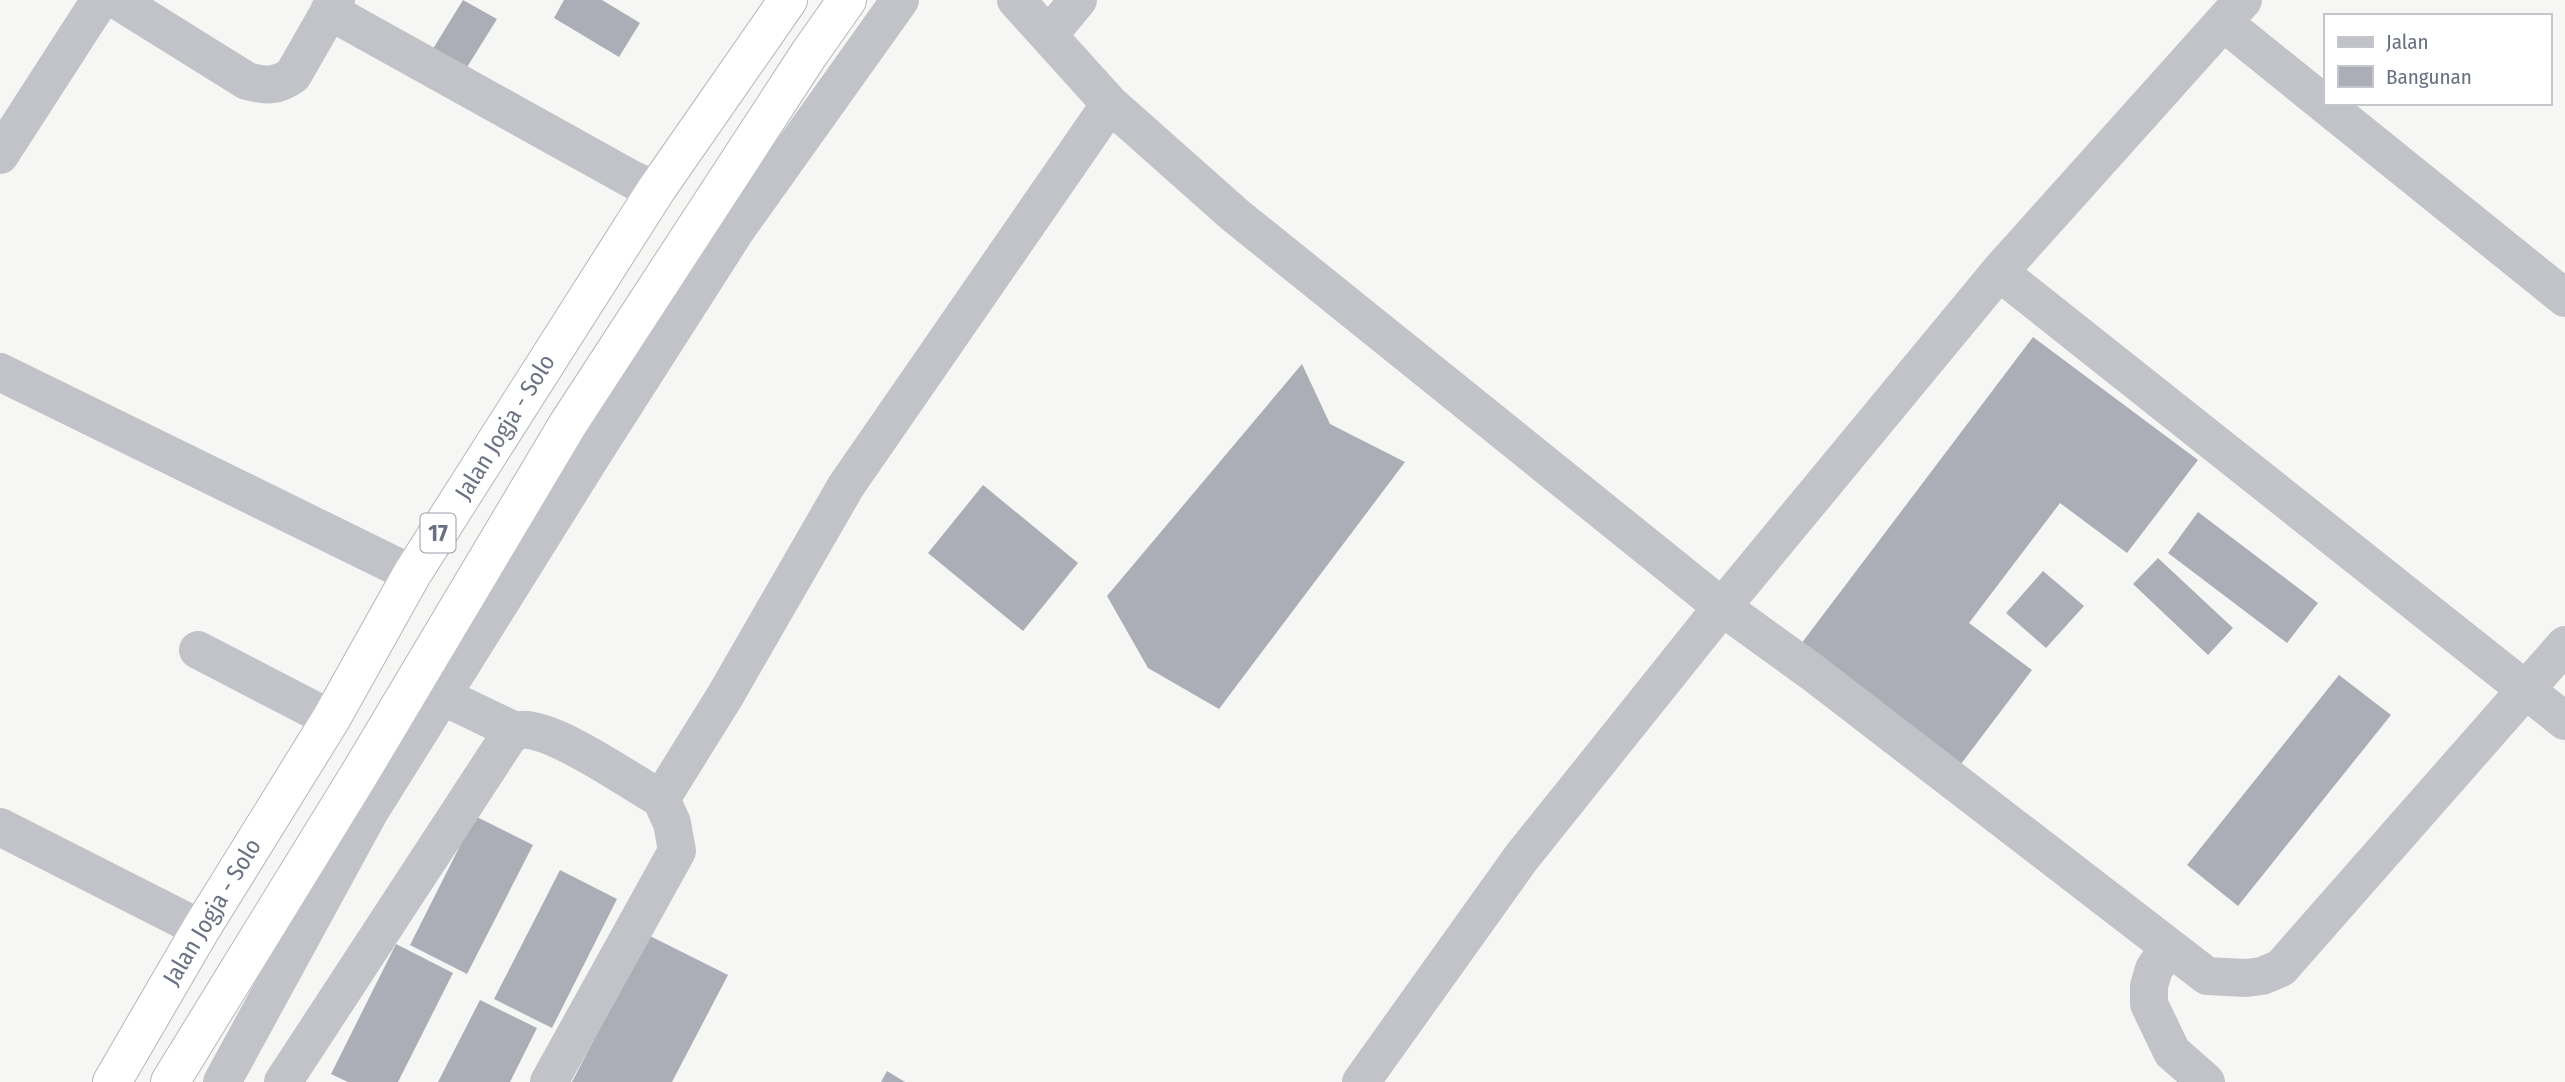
<svg xmlns="http://www.w3.org/2000/svg" width="2565" height="1082" font-family="'Fira Sans Condensed',sans-serif">
	<style>
		.building { fill: #abaeb6 }
		.lines { fill: none; stroke-linecap: round; stroke-linejoin: round }
		.highway-casing { stroke: #b4b6ba; stroke-width: 40 }
		.minor { stroke: #c1c3c8; stroke-width: 38 }
		.highway { stroke: #fff; stroke-width: 38 }
		.labels { text-anchor: middle; stroke-width: 7; stroke-linejoin: round; paint-order: stroke }
		.shield { fill: #fff; stroke: #969ca8; stroke-width: 2 }
		.shield-label { font-size: 23px; font-weight: bold; fill: #697182 }
		.street-label { font-size: 24px; fill: #697182; stroke: #fff }
	</style>
	<rect width="100%" height="100%" fill="#f6f7f4"/>
	<path class="building" d="M463,0L497,19L464,72L431,52Z
		M564,0H602L640,23L619,57L554,18Z
		M2033,337L2198,460L2127,553L2060,503L1969,623L2032,670L1961,764L1801,644Z
		M1302,364L1330,424L1405,462L1219,709L1148,668L1107,596Z
		M983,485L1078,563L1023,631L928,553Z
		M2198,512L2318,603L2287,643L2168,553Z
		M2158,558L2233,628L2208,655L2133,584Z
		M2043,571L2084,606L2046,648L2006,613Z
		M2339,675L2391,715L2238,906L2187,865Z
		M475,816L533,845L467,974L410,945Z
		M560,870L617,899L552,1028L494,999Z
		M648,935L728,975L672,1082H572Z
		M396,944L453,973L398,1082H348L331,1074Z
		M480,1000L537,1028L510,1082H438Z
		M887,1071L905,1082H881Z"/>
	<g class="lines">
		<defs>
			<path id="highway" d="M112,1082L201,929L331,719L412,574L656,190L788,0
				M170,1082L360,773L568,424L809,54L847,0"/>
		</defs>
		<use href="#highway" class="highway-casing"/>
		<path class="minor" d="M117,0L247,81C265,86 277,87 293,75L336,0
			M1016,0L1110,104L1235,215L1722,607L1999,272L2243,0
			M329,11L633,180L656,190
			M2224,23L2565,298
			M1049,35L1078,0
			M0,155L100,0
			M1999,272L2565,721
			M0,372L412,574
			M198,650L331,719
			M419,685L515,731
			M0,827L201,929
			M2168,948L2154,969L2149,986V1004L2172,1052L2206,1082
			M222,1082L370,811L593,454L736,230L900,0
			M283,1082L507,739C511,735 514,731 520,730C552,726 631,782 661,799
			M549,1082L677,851L672,823L661,799L725,696L846,486L1110,104
			M1361,1082L1521,858L1722,607L1812,672L2207,976L2246,978L2262,976L2281,968L2565,645"/>
		<use href="#highway" class="highway"/>
	</g>
	<g class="labels">
		<rect class="shield" x="420.5" y="513.5" width="35" height="39" rx="5"/>
		<g class="shield-label">
			<text x="438" y="541">17</text>
		</g>
		<g class="street-label">
			<text transform="translate(505 427) rotate(-58)" y="8">Jalan Jogja - Solo</text>
			<text transform="translate(212 912) rotate(-59)" y="8">Jalan Jogja - Solo</text>
		</g>
	</g>
	<rect x="2324" y="14" width="228" height="91" fill="#ffffff" stroke="#c3c6cd" stroke-width="2"/>
	<rect x="2338" y="37" width="35" height="10" fill="#c1c3c8" stroke="#c3c6cd" stroke-width="2"/>
	<text x="2386" y="49" font-size="21" fill="#697182">Jalan</text>
	<rect x="2338" y="66" width="35" height="21" fill="#abaeb6" stroke="#c3c6cd" stroke-width="2"/>
	<text x="2386" y="84" font-size="21" fill="#697182">Bangunan</text>
</svg>
